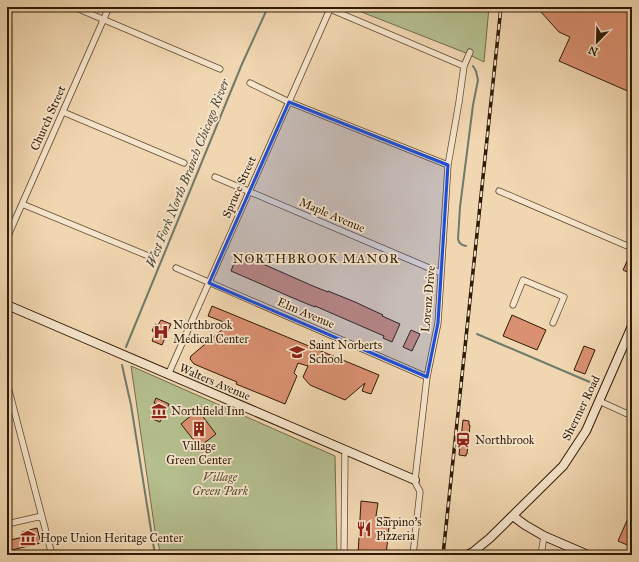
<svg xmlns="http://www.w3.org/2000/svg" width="639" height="562" font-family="'IM FELL Great Primer',serif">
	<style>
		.green { fill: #b5bf8f; stroke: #726d4a }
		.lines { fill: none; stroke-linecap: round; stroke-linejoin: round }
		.stream { stroke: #707a6a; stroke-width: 2 }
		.building { fill: #da9171; stroke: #2f1b04 }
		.street-casing { stroke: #604a2f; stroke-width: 7 }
		.secondary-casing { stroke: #2f1b04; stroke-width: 10 }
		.street { stroke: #f6e5cc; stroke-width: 5.5 }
		.secondary { stroke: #f6e5cc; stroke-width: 8 }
		.rail-casing { stroke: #2f1b04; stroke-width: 3.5 }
		.rail { stroke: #f6e5cc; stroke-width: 2; stroke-dasharray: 6; stroke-linecap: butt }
		.marked { fill: #1d4ed8; fill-opacity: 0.2; stroke: #1d4ed8; stroke-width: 3; stroke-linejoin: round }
		.labels { text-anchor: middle; stroke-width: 3.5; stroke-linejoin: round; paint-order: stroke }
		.street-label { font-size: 12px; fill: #2f1b04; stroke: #f6e5cc }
		.poi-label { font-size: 12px; fill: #2f1b04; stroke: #f6e5cc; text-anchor: start }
		.park-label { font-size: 12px; font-style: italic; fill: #574c2e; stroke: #f6e5cc }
		.water-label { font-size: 13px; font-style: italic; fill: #4f4a37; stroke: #f6e5cc }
		.neighbourhood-label { font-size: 13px; letter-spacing: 1px; fill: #2f1b04; stroke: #f6e5cc }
	</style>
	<rect width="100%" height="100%" fill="#f1d7b1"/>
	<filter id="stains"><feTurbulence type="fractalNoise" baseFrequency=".005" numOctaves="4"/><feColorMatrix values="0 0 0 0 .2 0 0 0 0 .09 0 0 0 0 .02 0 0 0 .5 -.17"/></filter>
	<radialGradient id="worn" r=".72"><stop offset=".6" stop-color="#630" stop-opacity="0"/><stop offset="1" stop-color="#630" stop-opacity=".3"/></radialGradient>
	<path class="green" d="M355,7H489L484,62L466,53L359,11Z
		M131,366L335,456L337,555H161L155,531Z"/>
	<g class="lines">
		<path class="stream" d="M466,246C462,245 459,244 458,239L460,207L473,105L478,80L476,71L473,66
			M477,334L592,383
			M126,347L242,64L268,7
			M122,365L131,405L155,555"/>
	</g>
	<path class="building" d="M539,7H632V93L559,61L570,37L559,32L541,12Z
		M238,253L313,286L328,292V291L355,302L383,315L382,316L400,324L392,342L383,338L384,336L315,306V307L300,301L231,271Z
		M628,259L632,260V274L623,270Z
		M212,306L379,375L371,394L362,391L365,383L345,400L310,385L303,377L308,366L298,363L294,373L297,376L285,404L236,384L237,382L194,364L190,359L191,356L229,324L208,316Z
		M512,315L546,330L537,350L503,336Z
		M161,320L171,324L162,345L152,341L155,333L152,331L155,324L158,325Z
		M411,330L420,334L412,351L403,347Z
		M584,346L595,350L585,374L574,370Z
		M156,398L169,404L160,422L150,418L156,404L154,403Z
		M198,410L216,434L199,447L181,424Z
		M463,420L469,421V425H470L467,454H466V456L459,455Z
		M361,501L378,503L376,516L390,518L386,555H358Z
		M632,509V547L618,541Z
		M37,528L41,543L12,550L10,540L24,537L22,532Z"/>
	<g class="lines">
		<defs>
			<path id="street" d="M74,7L220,69
				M7,11L12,7
				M250,83L289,102L448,165
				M63,112L184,163
				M215,177L441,273
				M499,191L632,248
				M22,204L146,255
				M7,238L109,7
				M176,268L427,377
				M513,305L523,280L564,297L553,323
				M168,375L330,9L464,66
				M7,383L52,555
				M599,401L632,416
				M7,524L42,516
				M344,555L345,450
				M413,555L420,492C419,488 415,485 415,480L427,377L438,323L448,165L459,102L464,66L470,52
				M541,555L544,536"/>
			<path id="secondary" d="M7,305L415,480
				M513,516L525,525L544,536L588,555
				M467,555L473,552L490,538L563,466L586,431L632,326"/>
		</defs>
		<use href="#street" class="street-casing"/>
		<use href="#secondary" class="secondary-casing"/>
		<use href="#street" class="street"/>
		<use href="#secondary" class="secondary"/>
		<defs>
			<path id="rail" d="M443,555L501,7"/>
		</defs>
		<use href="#rail" class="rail-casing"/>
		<use href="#rail" class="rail"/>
	</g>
	<path class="marked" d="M289,102L448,165L438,323L427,377L209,283Z"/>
	<defs>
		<symbol id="hospital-bare" viewBox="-9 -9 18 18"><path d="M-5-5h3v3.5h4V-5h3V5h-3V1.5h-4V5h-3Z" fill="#8f2418" stroke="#f6e5cc" stroke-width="2.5" paint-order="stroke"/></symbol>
		<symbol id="school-bare" viewBox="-9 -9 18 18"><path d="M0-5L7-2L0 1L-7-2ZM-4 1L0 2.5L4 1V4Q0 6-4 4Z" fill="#8f2418" stroke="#f6e5cc" stroke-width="2.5" paint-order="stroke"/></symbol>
		<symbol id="museum-bare" viewBox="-9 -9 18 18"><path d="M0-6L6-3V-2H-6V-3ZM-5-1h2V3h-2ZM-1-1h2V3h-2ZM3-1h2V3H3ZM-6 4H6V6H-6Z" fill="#8f2418" stroke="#f6e5cc" stroke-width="2.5" paint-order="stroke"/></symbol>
		<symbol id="building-bare" viewBox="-9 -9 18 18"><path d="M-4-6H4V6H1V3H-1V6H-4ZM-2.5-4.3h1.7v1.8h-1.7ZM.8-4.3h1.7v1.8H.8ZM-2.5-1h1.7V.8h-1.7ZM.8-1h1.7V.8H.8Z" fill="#8f2418" stroke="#f6e5cc" stroke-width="2.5" paint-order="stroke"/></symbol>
		<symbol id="station-bare" viewBox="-9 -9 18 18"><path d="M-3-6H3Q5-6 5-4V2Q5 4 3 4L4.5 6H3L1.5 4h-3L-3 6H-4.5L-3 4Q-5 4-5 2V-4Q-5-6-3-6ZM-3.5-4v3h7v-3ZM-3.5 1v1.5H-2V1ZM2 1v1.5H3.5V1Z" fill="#8f2418" stroke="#f6e5cc" stroke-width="2.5" paint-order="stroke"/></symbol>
		<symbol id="restaurant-bare" viewBox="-9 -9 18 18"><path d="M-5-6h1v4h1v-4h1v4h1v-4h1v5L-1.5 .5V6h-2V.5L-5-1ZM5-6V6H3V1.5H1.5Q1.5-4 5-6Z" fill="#8f2418" stroke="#f6e5cc" stroke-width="2.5" paint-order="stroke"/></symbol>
	</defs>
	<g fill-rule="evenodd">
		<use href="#hospital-bare" x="150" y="321" width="22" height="22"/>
		<use href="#school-bare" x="286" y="341" width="22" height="22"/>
		<use href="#museum-bare" x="148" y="400" width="22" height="22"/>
		<use href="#building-bare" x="188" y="418" width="22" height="22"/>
		<use href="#station-bare" x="452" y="429" width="22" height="22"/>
		<use href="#restaurant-bare" x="353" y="518" width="22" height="22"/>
		<use href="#museum-bare" x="17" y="527" width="22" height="22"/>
	</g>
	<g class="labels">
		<g class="street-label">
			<text transform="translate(48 118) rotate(-66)" y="4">Church Street</text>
			<text transform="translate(239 187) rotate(-66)" y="4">Spruce Street</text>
			<text transform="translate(332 215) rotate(23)" y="4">Maple Avenue</text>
			<text transform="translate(428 299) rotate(-85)" y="4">Lorenz Drive</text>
			<text transform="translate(306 313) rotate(23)" y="4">Elm Avenue</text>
			<text transform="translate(215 382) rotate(23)" y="4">Walters Avenue</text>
			<text transform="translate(581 408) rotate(-64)" y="4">Shermer Road</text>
		</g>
		<g class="poi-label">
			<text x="173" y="329">Northbrook<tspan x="173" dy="14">Medical Center</tspan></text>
			<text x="309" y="349">Saint Norberts<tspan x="309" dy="14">School</tspan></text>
			<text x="171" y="415">Northfield Inn</text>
			<text x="475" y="444">Northbrook</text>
			<text x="199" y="450" text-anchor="middle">Village<tspan x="199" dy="14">Green Center</tspan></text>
			<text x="376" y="526">Sarpino's<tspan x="376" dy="14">Pizzeria</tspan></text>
			<text x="40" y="542">Hope Union Heritage Center</text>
		</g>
		<g class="park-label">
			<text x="220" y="481">Village<tspan x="220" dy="14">Green Park</tspan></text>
		</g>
		<g class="water-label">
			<text transform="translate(187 173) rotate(-68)" y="5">West Fork North Branch Chicago River</text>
		</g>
		<g class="neighbourhood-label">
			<text x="316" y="263">NORTHBROOK MANOR</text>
		</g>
	</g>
	<rect width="639" height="562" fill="none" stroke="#f1d7b1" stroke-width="24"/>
	<rect x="8" y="8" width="623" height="546" fill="none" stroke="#2f1b04" stroke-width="2"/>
	<rect x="12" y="12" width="615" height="538" fill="none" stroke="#2f1b04"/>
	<g transform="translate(597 42) rotate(203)" stroke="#f6e5cc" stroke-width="3" paint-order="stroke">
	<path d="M0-3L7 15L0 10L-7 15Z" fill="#2f1b04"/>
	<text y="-6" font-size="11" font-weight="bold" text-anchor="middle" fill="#2f1b04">N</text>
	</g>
	<rect width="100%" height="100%" filter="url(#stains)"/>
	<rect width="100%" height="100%" fill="url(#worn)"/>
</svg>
